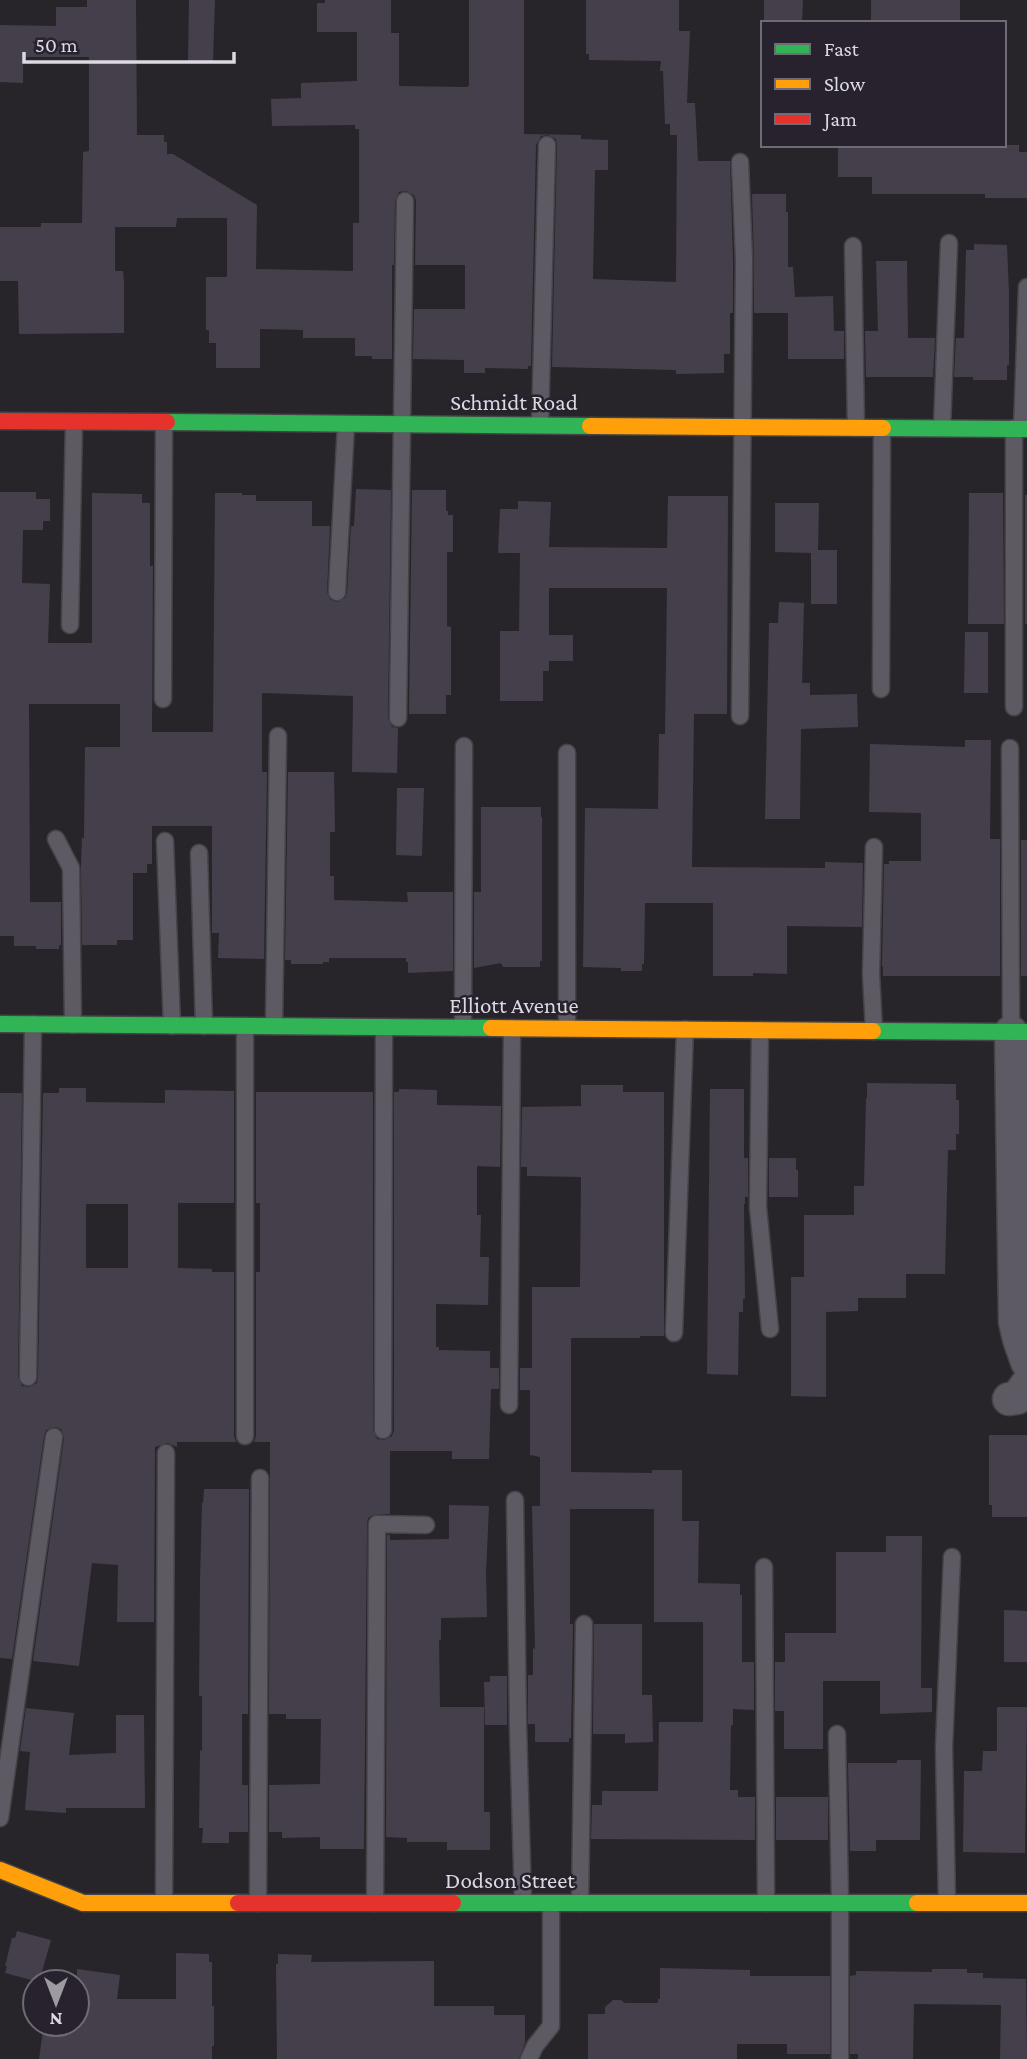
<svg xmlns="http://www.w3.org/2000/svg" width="1027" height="2059" font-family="'Crimson Pro',serif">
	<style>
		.building { fill: #453f4c; fill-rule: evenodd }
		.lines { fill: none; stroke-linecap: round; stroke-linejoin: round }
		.lane-casing { stroke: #444346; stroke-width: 19 }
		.street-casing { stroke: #444346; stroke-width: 35 }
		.fast-casing { stroke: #444346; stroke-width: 19 }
		.slow-casing { stroke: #444346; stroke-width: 19 }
		.jam-casing { stroke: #444346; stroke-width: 19 }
		.lane { stroke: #5d5a63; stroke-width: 16 }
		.street { stroke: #5d5a63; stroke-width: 32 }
		.fast { stroke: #30b455; stroke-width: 16 }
		.slow { stroke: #ff9f0a; stroke-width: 16 }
		.jam { stroke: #e5322d; stroke-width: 16 }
		.labels { text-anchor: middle; stroke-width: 5; stroke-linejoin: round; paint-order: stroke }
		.street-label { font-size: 23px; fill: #dcd9e1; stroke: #27222d }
	</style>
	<rect width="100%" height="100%" fill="#27252a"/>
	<path class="building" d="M87,0H136L137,135H164V142H167V154H173L257,205L256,269L353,271V223H359V129H355V125L272,126L271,99L301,98V83L357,81V32H317V3H325V0H391V33H399V86L466,87L469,86V0H524V134L581,135V139L608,140V170H595L593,279L676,282L677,135H670V124H665L663,71H660L661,61L589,60V54H586V0H679V31H690L687,103H695L698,161H730L733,260V313H730V354H724V373L676,374V370L552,367L557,145L556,139L548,135L541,136L536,145L531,366H528V369L485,368V373H464V360L413,359L414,309H465V265H415L416,201L414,195L406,191L399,192L395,201L394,265H392V359H372V356H355V338H303V330L260,329V368H216V343H209V330H206V277H227V218H177L176,227H115V271H123L124,283V333L19,334L18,281H0V227H41V223H82L83,152L89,151V57H23V83L0,82V25L56,26V7H87Z
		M189,0H215L213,62L188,61Z
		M764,0H803L802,23H764Z
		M871,0H960V23H871Z
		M838,145H1019V152H1027V198H985V194H872V177H838Z
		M752,194H786V212H788V267H793L795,297L833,296L834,331H844V359H788V313H754V260Z
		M974,244L1007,245L1009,293V365H1007V380H973V377H954L956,338H964L966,250H974Z
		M876,261H907L908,338H935L933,377H866L865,331H878Z
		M356,489L391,490L388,718L392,727L398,728L397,773L352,772L353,696L262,693V772H267L264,959L218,958L219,933H212V826H152V864H147V873H133V940H117V945H82L81,866L82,838H84L85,747H120V704H29L30,902H61V945H59V949H36V946H14V936H0V492H36V499H50V521H43V530H23L22,583L50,584L48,643H92V493L142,494V503H150V566H153L152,732H213L215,493H242V495H256V501H312V526H330L327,592L331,600L337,602L345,598L347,593L351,526H354Z
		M412,490H446V511H448V515H453V552H447V626L451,627V695H446V714H409Z
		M969,493H1003L1004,624H968Z
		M1025,495H1027V624H1025Z
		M668,496H728L727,714H694L692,867L825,868V862L863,863L862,927L787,926V974L753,973V976H713V903H645L644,964H642V971H621V968L583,967L585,808L658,809L659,734H665L667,588H549V635H573V661H549V671H543V701H500V631H519L520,553H498L500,509H518V501L551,502L549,547L667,548Z
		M775,503H819L818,550H837V604H811V553L775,552Z
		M779,602L804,603L802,683H810V695L857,694L858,727L801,729L800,819H765L769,623H778Z
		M965,632H988V693H964Z
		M965,740H991L990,839H1000V976H883V966H882L884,864H889V861H921V813L869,812L870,744L965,747Z
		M288,772H334L335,832H330V876H334V900L408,902L407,892H453V971L408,973V962H406V958H329V962H323V964H291V960H285Z
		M397,788H424L422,856L396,855Z
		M481,807H541V817H542V961H540V967H503L501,963L474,968V892H481Z
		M1021,840H1027V976H1021Z
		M867,1083L956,1084V1100H959V1134H956V1150H948L945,1274H906V1298H858V1311L826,1312V1397L791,1396V1277H804V1215H854V1186H864L866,1098H867Z
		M581,1085H623V1092H664V1336H640V1338H571V1472L652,1473V1470H682V1521H699L698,1583L740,1584V1595H742V1662H754V1710L733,1709V1725H731L730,1790H738V1797H755V1840L591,1839L592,1805H602V1791H658L659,1722H703V1622H654V1509H570V1624H573L571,1738H569V1742H535V1724H528V1675H533V1648L535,1649L532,1506H540V1457L530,1455V1390H520V1368H532V1287H580L581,1177L527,1176V1167H521L522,1107L581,1106Z
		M59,1088H86V1102L165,1103V1090L234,1091V1203H178V1268L212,1269V1272H234V1436L236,1442H177V1447L167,1443L155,1447L154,1622H117L118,1565L92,1563L79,1666L33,1661L64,1438L61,1429L55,1427L46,1430L44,1436L12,1659L0,1658V1093H22L18,1377L22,1386L29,1387L37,1383L38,1377L43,1093H59ZM86,1204H128V1268H86Z
		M399,1089L437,1090V1105L501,1106L500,1167L477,1166V1215H481L480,1257H489L488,1305L436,1304V1347H439V1350L490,1351V1368H499V1389H491L489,1459H452V1451H390V1514L373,1515L368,1518L367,1524L364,1849H320V1837L282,1838V1832H269V1785L320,1784L321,1719H286V1714H269L270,1442H254L256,1436V1272H260V1203H256V1092H373V1430L377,1439L384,1440L392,1436L394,1430V1092H399Z
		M710,1089H744V1158H748V1197H745V1204H744L745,1299H743V1312H739L738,1375L707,1374Z
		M769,1158H796V1170H798V1197H769Z
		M989,1435H1027V1517H992V1505H989Z
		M204,1489H249L248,1714H242V1785H248V1832H229V1843H202L203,1828H199L200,1750L202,1751V1696H199L200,1580L202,1503H203Z
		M449,1505L489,1506L486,1574L487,1617L441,1618V1640H439L440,1707H484V1812H490V1850H447V1842H407V1838L386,1837L387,1535H390V1540L449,1539Z
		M886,1536H922L921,1688H932V1712L880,1714V1681H823V1749H784V1711H775V1662H785V1633H836V1552H886Z
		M1004,1610L1027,1611V1662H1004Z
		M594,1624H642V1695H652L653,1742L625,1743V1734H593Z
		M490,1676H507V1725H485L484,1682H490Z
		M997,1707H1027L1025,1853L963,1852L964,1771H982L983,1751H997Z
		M26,1708L74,1713L69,1755L116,1753V1715H144L145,1808H66V1813L25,1810L30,1752L20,1751Z
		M897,1760H921L920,1840H876V1851H850L848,1763H897Z
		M776,1797H828V1840H776Z
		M17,1931L51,1940L39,1982L5,1973L7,1966H5L12,1938H15Z
		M176,1953L209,1954V1962H212V2006H214V2046H212V2059H39L44,2024H77V1969L120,1975L117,1999H176Z
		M278,1954L312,1955L311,1962L434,1961V2006H494V2015H525V2043L519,2059H277L276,1964H278Z
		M660,1968L750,1970V1976H830V2054H787V2044H737V2059H588V2014H605V2007L613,2000H621L625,2003H658V1999H660Z
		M932,1969H967V1973H983V1978L1026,1979L1027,2059H1000L1001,2005L914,2004L913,2059H858V2054H850V1976L856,1975V1971L932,1972Z"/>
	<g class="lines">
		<defs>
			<path id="lane" d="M740,162L744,260L740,716
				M853,246L856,428
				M540,425L547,145
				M942,428L949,243
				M1014,428V707
				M1022,428L1027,287
				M337,592L346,424
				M70,625L74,422
				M881,689L882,428
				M163,699L164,422
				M398,718L405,201
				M1010,748L1011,1032
				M567,753V1028
				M56,839L71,868L73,1025
				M165,841L172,1026
				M199,853L204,1026
				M245,1026V1436
				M274,1026L278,736
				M463,1028L464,746
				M760,1030L758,1207L770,1329
				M874,1031L871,974L874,847
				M674,1333L685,1029
				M28,1377L33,1024
				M509,1405L512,1028
				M383,1430L384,1027
				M515,1500L518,1726L523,1903
				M764,1567L766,1903
				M837,1734L840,1903V2059
				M0,1818L54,1437
				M164,1903L166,1453
				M258,1903L260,1478
				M375,1903L377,1524L426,1525
				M580,1903L584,1624
				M947,1903L944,1747L952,1557
				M529,2059L535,2046L551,2026V1904"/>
			<path id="street" d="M1011,1032L1015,1322L1019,1339L1027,1362
				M1009,1399L1017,1398L1027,1384"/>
			<path id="fast" d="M167,422L590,426
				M883,428L1027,429
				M0,1024L491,1028
				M873,1031L1027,1032
				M453,1903H917"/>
			<path id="slow" d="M590,426L883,428
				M491,1028L873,1031
				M0,1870L83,1903H238
				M917,1903H1027"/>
			<path id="jam" d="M0,421L167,422
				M238,1903H453"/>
		</defs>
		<use href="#lane" class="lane-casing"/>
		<use href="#street" class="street-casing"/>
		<use href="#fast" class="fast-casing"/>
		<use href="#slow" class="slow-casing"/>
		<use href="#jam" class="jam-casing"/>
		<use href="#lane" class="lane"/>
		<use href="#street" class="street"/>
		<use href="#fast" class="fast"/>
		<use href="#slow" class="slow"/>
		<use href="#jam" class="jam"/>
	</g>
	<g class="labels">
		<g class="street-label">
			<text x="514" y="410">Schmidt Road</text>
			<text x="514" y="1013">Elliott Avenue</text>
			<text x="510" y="1888">Dodson Street</text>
		</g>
	</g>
	<rect x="761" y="21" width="245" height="126" fill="#27222d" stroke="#6f6b75" stroke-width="2"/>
	<rect x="775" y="44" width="35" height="10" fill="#30b455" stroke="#6f6b75" stroke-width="2"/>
	<text x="824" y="56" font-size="21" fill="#dcd9e1">Fast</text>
	<rect x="775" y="79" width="35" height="10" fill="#ff9f0a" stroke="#6f6b75" stroke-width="2"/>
	<text x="824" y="91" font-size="21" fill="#dcd9e1">Slow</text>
	<rect x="775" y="114" width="35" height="10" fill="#e5322d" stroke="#6f6b75" stroke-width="2"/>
	<text x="824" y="126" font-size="21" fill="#dcd9e1">Jam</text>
	<g transform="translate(56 2003) rotate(180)"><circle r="33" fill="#27222d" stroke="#6f6b75" stroke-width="2"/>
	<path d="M0-5L12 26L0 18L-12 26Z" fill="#9d9aa1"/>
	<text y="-10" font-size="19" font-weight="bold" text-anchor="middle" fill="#dcd9e1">N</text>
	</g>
	<path d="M24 52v10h210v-10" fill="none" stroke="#dcd9e1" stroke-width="3.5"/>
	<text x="35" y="52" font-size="21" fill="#dcd9e1" stroke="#27222d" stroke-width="5" paint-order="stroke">50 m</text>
</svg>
